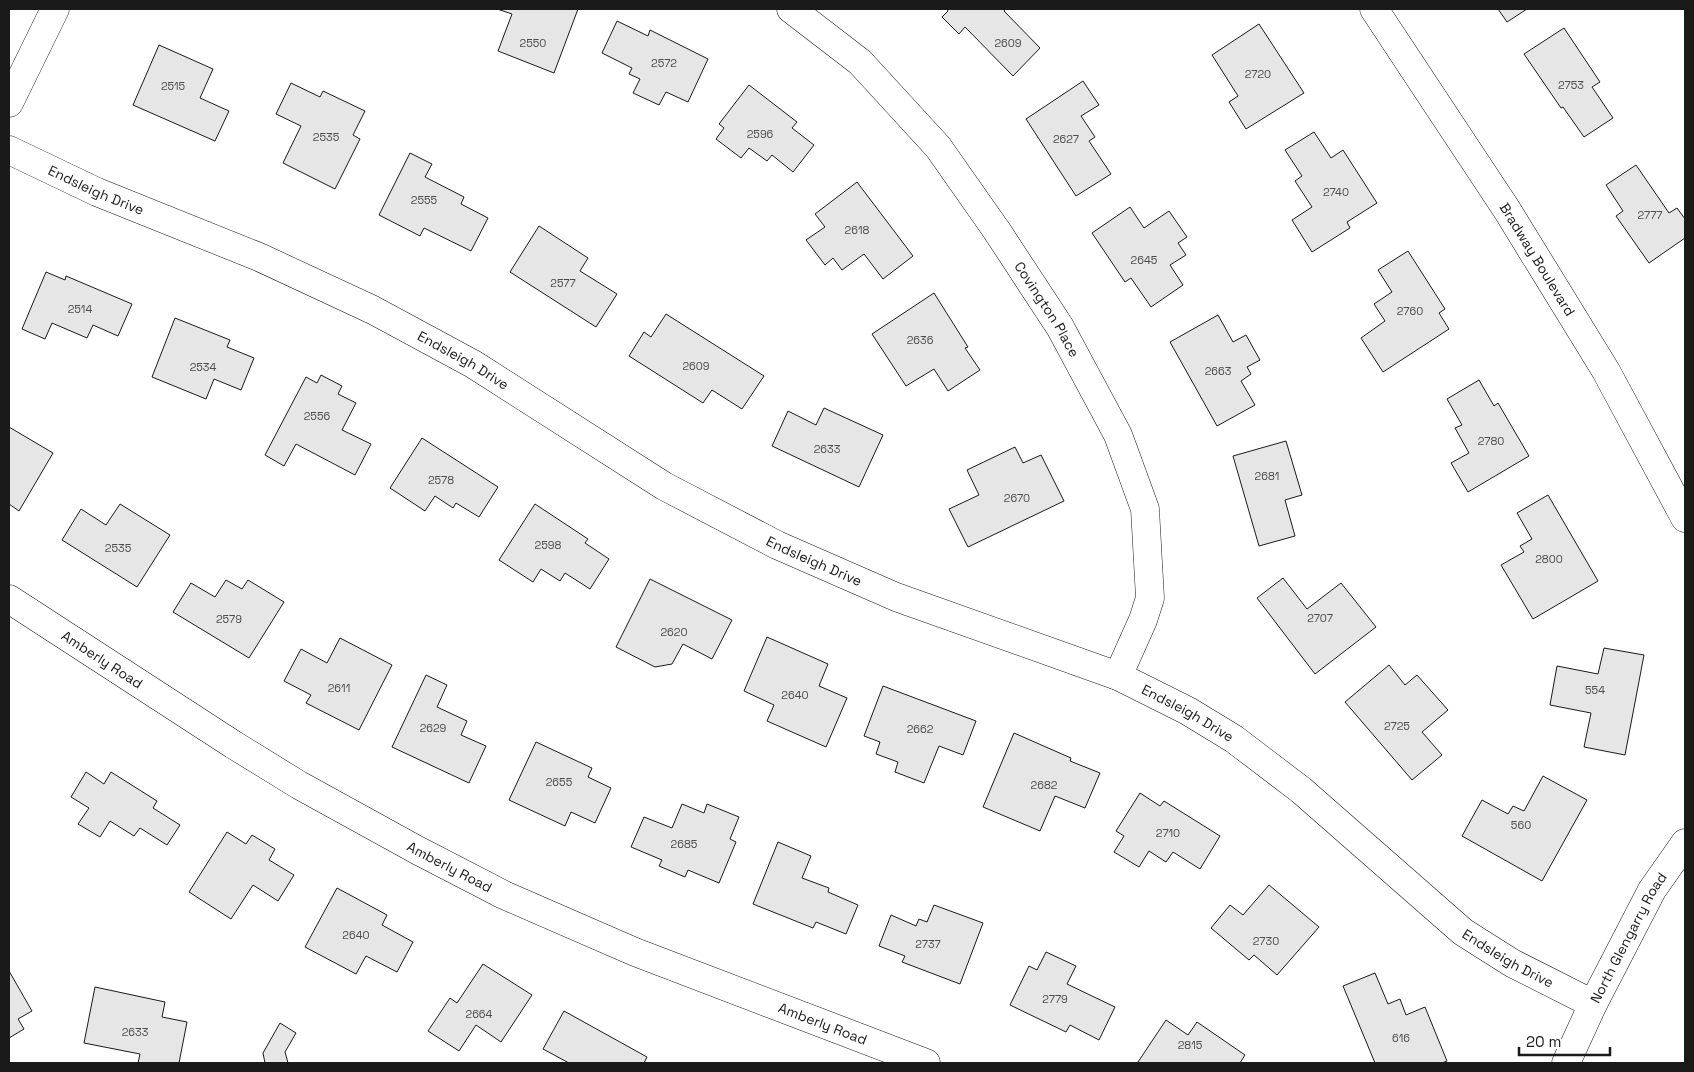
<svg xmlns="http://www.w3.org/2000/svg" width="1694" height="1072" font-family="'Space Grotesk',sans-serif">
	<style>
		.building { fill: #e6e6e6; stroke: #1a1a1a }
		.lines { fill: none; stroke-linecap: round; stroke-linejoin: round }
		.minor-casing { stroke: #1a1a1a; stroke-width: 29 }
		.tertiary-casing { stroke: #1a1a1a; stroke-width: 29 }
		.minor { stroke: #fff; stroke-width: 28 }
		.tertiary { stroke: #fff; stroke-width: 28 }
		.labels { text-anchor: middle; stroke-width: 4; stroke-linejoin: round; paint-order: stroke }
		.number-label { font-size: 11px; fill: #4d4d4d }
		.street-label { font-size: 14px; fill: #1a1a1a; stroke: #fff }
	</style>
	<rect width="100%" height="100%" fill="#fff"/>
	<path class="building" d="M497,9H578L554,73L498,51L512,14Z
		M947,9H1006L1004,11L1040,48L1013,76L965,27L959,34L942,17L948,11Z
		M1498,9H1527L1507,22Z
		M617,21L648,36L650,30L708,59L688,102L666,92L659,105L633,93L640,79L629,74L632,68L602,53Z
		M1259,24L1304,93L1246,129L1229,102L1238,96L1212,55Z
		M1564,28L1600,82L1592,87L1613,118L1584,137L1563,107L1561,108L1524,54Z
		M159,45L213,69L200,98L229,111L215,141L133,105Z
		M1083,81L1099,105L1081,116L1095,137L1089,141L1111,174L1076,196L1026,119Z
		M291,83L320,97L323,91L365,111L353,135L360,139L335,189L283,163L301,126L276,114Z
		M749,85L797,122L792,128L814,145L793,172L772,155L767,161L749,148L741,158L716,139L724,128L719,124Z
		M1314,132L1331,158L1343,150L1377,203L1347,222L1350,228L1312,252L1292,220L1312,207L1295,181L1302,176L1285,150Z
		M410,153L432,164L425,177L464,197L461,204L488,218L471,251L424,228L420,236L379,215Z
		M1636,165L1669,213L1677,208L1685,219V238L1649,263L1616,216L1623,211L1606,185Z
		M857,182L913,256L883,279L864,254L842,270L833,258L825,265L806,240L825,227L815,214Z
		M1130,207L1144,228L1169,211L1187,237L1178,243L1186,255L1170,265L1183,285L1151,307L1131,278L1125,282L1092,233Z
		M539,226L588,258L580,271L617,294L596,327L510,272Z
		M1408,251L1445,309L1439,313L1449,329L1383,372L1361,338L1385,321L1374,304L1392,292L1378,270Z
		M46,272L65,280L66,276L132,304L118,336L93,325L87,338L52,323L45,339L22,329Z
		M934,293L968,347L965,348L980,370L948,391L934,369L906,386L872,334Z
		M666,314L764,376L742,409L712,390L703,403L629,356L644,332L651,337Z
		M1218,315L1233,342L1246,335L1260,360L1247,367L1251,374L1241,381L1255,405L1217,426L1170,342Z
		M175,318L230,340L227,347L254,358L241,390L214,379L206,399L152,377Z
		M321,375L342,386L338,394L356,403L342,430L371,444L355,475L296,444L284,466L265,455L306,377L317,383Z
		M1479,380L1494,406L1498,403L1529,456L1468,492L1451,463L1469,453L1455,428L1462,425L1447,399Z
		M824,408L883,435L859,487L772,446L788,411L816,425Z
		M9,427L53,453L19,511L9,504Z
		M422,438L498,487L479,517L456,503L453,508L435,496L425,511L390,488Z
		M1286,441L1302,495L1285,500L1295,536L1259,546L1233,456Z
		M1015,447L1023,463L1041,455L1064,501L968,547L949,509L979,495L967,470Z
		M1548,495L1598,581L1533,619L1501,565L1524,552L1520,546L1532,539L1517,513Z
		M120,504L170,535L137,587L62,540L81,509L106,525Z
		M535,504L588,539L585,543L609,559L590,589L565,573L560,581L541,569L533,582L499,560Z
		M1283,578L1307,609L1341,583L1376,627L1315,674L1257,598Z
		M650,579L732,620L712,659L683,644L672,664L655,667L616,647Z
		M226,580L242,589L248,580L284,602L249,658L173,612L191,583L215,597Z
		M767,637L828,664L819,686L847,698L826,747L767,721L774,705L744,691Z
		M340,638L392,665L359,730L306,703L311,695L284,681L301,649L327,663Z
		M1604,648L1644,655L1625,755L1584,747L1591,713L1550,705L1557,666L1598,674Z
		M1389,665L1405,685L1417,675L1448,710L1422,732L1442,755L1412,780L1345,702Z
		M426,675L447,685L437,707L467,721L461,735L486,746L469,783L392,747Z
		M883,686L976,721L963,755L939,746L924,783L895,772L898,762L876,754L880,742L864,736Z
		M1014,733L1071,758L1070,761L1100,773L1085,808L1055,796L1040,831L983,807Z
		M536,742L592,768L588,777L611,788L595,823L571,812L565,826L509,800Z
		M86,772L104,784L111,772L157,801L153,808L180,825L167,845L140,828L134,836L110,821L100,837L78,824L89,808L71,797Z
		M1543,776L1587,800L1542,881L1462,836L1482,800L1508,814L1513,806L1524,811Z
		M1140,793L1160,806L1164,801L1220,836L1200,869L1173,852L1166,862L1149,851L1139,867L1114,852L1124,836L1116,831Z
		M682,804L704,813L707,804L739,817L730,839L736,842L719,883L688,870L685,877L659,866L662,860L631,847L644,817L672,828Z
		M227,832L246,844L252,835L275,849L269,860L294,875L278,901L253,885L231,919L189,892Z
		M778,842L811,856L802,878L829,888L828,892L858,905L846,934L816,922L813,928L753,904Z
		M1269,885L1319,927L1277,975L1254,955L1249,960L1211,928L1230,905L1243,915Z
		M337,888L387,915L382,925L413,942L397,972L366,956L356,974L305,947Z
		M934,905L983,923L960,984L902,962L905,956L879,946L891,915L916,926L919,919L927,922Z
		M1046,952L1076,966L1067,984L1115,1007L1099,1040L1070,1025L1066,1032L1010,1005L1029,966L1037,970Z
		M483,964L532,995L501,1042L476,1025L459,1051L428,1031L450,998L457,1003Z
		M9,971L32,1011L18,1019L24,1029L9,1038Z
		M1375,973L1388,1004L1400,999L1406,1015L1425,1007L1447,1061L1442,1063H1375L1343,986Z
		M95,987L165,1002L162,1017L187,1022L179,1063H138L140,1054L84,1043Z
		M564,1011L647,1057L644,1063H569L543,1049Z
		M1166,1020L1188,1035L1197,1022L1245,1055L1240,1063H1140L1138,1062Z
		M280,1023L296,1033L285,1052L288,1063H265L263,1053Z"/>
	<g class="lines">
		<defs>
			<g id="minor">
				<path id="s1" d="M791,9L860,62L938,147L997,231L1060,327L1118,435L1145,509L1150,598L1143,620L1118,676"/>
				<path id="s2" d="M1374,9L1507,210L1606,371L1685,518"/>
				<path id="s3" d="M9,150L97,192L259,257L373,310L473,364L664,486L777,545L896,597L1118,676L1188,711L1234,739L1301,790L1463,932L1512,963L1593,1004"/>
				<path id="s4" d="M9,599L234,745L299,785L417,850L504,895L635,952L926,1063"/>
				<path id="s5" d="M1566,1063L1593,1004L1652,890L1685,843"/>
			</g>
			<path id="tertiary" d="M9,103L55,9"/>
		</defs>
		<use href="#minor" class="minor-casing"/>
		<use href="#tertiary" class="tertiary-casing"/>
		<use href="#minor" class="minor"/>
		<use href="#tertiary" class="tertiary"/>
	</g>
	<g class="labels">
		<g class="number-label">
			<text x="533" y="47">2550</text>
			<text x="1008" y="47">2609</text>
			<text x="664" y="67">2572</text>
			<text x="1258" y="78">2720</text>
			<text x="1571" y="89">2753</text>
			<text x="173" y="90">2515</text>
			<text x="760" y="138">2596</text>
			<text x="326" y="141">2535</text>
			<text x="1066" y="143">2627</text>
			<text x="1336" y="196">2740</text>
			<text x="424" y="204">2555</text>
			<text x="1650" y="219">2777</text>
			<text x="857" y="234">2618</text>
			<text x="1144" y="264">2645</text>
			<text x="563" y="287">2577</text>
			<text x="80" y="313">2514</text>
			<text x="1410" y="315">2760</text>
			<text x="920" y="344">2636</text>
			<text x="696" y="370">2609</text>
			<text x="203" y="371">2534</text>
			<text x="1218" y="375">2663</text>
			<text x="317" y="420">2556</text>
			<text x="1491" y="445">2780</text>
			<text x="827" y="453">2633</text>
			<text x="1267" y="480">2681</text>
			<text x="441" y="484">2578</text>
			<text x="1017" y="502">2670</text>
			<text x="548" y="549">2598</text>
			<text x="118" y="552">2535</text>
			<text x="1549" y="563">2800</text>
			<text x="1320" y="622">2707</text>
			<text x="229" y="623">2579</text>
			<text x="674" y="636">2620</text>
			<text x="339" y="692">2611</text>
			<text x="1595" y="694">554</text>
			<text x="795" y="699">2640</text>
			<text x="1397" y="730">2725</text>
			<text x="433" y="732">2629</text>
			<text x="920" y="733">2662</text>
			<text x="559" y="786">2655</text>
			<text x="1044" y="789">2682</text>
			<text x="1521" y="829">560</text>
			<text x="1168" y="837">2710</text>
			<text x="684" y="848">2685</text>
			<text x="356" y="939">2640</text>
			<text x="1266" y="945">2730</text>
			<text x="928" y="948">2737</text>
			<text x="1055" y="1003">2779</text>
			<text x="479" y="1018">2664</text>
			<text x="135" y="1036">2633</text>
			<text x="1401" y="1042">616</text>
			<text x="1190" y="1049">2815</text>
		</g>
		<g class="street-label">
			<text dy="5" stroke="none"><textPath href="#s3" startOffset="96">Endsleigh Drive</textPath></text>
			<text dy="5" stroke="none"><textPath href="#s2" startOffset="299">Bradway Boulevard</textPath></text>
			<text dy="5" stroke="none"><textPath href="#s1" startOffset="398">Covington Place</textPath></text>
			<text dy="5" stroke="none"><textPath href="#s3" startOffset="501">Endsleigh Drive</textPath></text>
			<text dy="5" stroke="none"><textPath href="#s3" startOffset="906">Endsleigh Drive</textPath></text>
			<text dy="5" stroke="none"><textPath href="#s4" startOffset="111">Amberly Road</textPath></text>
			<text dy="5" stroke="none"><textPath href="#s3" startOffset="1310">Endsleigh Drive</textPath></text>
			<text dy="5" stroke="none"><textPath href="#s4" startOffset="516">Amberly Road</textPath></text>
			<text dy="5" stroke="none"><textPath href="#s5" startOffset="140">North Glengarry Road</textPath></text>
			<text dy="5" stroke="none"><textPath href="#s3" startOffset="1715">Endsleigh Drive</textPath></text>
			<text dy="5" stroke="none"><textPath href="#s4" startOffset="921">Amberly Road</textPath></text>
		</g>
	</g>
	<rect width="1694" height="1072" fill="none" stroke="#1a1a1a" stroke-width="20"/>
	<path d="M1519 1047v8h91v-8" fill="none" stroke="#1a1a1a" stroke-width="2.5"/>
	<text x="1526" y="1047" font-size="15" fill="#1a1a1a" stroke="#ffffff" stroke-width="4" paint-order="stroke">20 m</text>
</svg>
